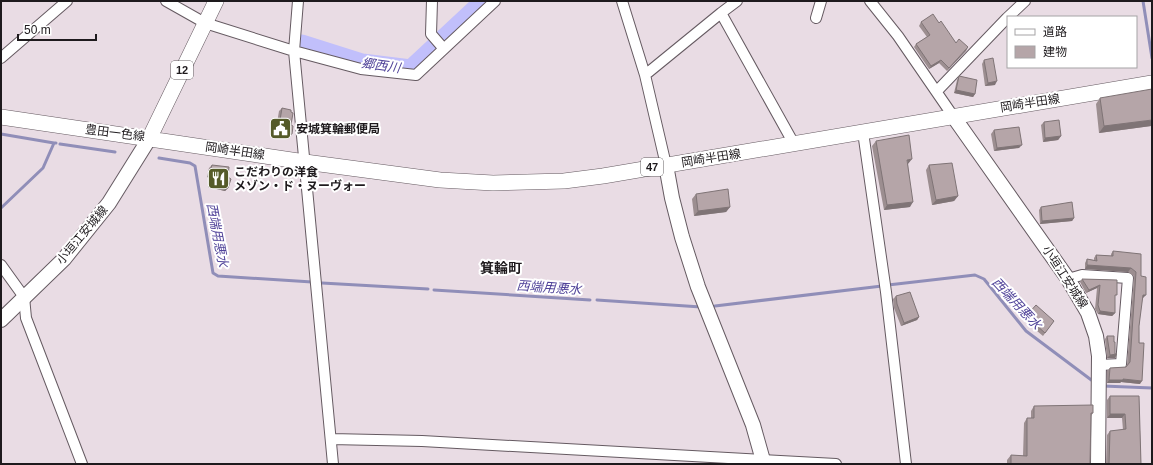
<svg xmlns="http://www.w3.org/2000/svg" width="1153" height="465" font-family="Helvetica,'Noto Sans JP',sans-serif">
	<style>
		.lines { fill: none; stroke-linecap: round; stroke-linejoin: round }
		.stream { stroke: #908eb8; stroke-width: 3 }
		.river { stroke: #c1bffb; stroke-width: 19 }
		.street-casing { stroke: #655a61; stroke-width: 12 }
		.secondary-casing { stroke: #655a61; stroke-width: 16 }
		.primary-casing { stroke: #655a61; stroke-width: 16 }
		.street { stroke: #fff; stroke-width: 10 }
		.secondary { stroke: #fff; stroke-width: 14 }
		.primary { stroke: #fff; stroke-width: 15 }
		.wall { fill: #9c8e90 }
		.shaded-wall { fill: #7f7476 }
		.building { fill: #b5a5a8; stroke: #7f7476 }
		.labels { text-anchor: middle; stroke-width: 4; stroke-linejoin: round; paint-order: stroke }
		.shield { fill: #fff; stroke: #625f61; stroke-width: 1 }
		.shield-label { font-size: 11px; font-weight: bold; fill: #1e1a1d }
		.street-label { font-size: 12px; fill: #1e1a1d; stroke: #fff }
		.poi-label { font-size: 12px; font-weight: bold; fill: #1e1a1d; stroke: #fff; text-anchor: start }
		.water-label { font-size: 13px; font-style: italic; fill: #504399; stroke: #fff }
		.quarter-label { font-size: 14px; font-weight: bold; fill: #1e1a1d; stroke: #fff }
	</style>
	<rect width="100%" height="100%" fill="#e9dce4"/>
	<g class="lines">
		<path class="stream" d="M1143,1L1152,58
			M1,134L54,143
			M60,144L115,152
			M159,158L190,163L195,166L213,273L218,276L312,282
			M1,208L43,168L54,143H56
			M322,283L428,289
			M888,285L975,275L984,279L1026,331L1094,382
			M434,290L590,300
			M597,300L701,307
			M715,306L882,286
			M1103,386L1152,388"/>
		<path class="river" d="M302,44L362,63L411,69L484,1"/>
		<defs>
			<path id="street" d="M166,1L205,23L294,51L361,69L416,75L495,1
				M298,1L294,51L333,464
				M432,1L431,34L444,49
				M622,1L645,75L666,165
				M737,1L721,13L794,144
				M870,1L898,36L953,116
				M816,18L821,1
				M1,58L67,1
				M645,75L721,13
				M937,91L1007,18L1025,1
				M863,132L886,292L906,464
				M1,265L24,297L26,318L82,464
				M1068,279L1082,275L1128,278L1121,364L1099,365
				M331,439L422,441L836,464"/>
			<path id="secondary" d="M953,116L1068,279L1088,313L1096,336L1099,356L1098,464
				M666,165L672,198L682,237L698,287L753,425L764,464
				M1,320L64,259L109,203L149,139"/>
			<path id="primary" d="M1,117L305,162L440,180L493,183L564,181L603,176L1152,83
				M149,139L216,1"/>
		</defs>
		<use href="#street" class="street-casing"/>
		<use href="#secondary" class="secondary-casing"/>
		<use href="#primary" class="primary-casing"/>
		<use href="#street" class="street"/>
		<use href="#secondary" class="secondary"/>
		<use href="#primary" class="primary"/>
	</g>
	<path class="wall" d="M921,22L939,23L956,43L968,47L947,71L939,63L929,69L914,47L916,44L927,37L919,26Z
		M984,60L995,85L985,86L982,64Z
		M959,76L975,94L973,97L954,93L957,80Z
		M1100,98L1151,126L1099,133L1096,104Z
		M282,108L291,125L290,137L275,135L279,111Z
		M1044,122L1061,136L1058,140L1043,142L1041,125Z
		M994,130L1019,148L994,151L991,134Z
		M876,141L908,164L910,207L884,210L872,146Z
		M212,165L228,177V188L225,191L208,187L210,178L207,177L209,168Z
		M929,165L958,196L954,201L932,205L926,170Z
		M696,194L730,207L726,212L694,216L692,199Z
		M1041,207L1074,218L1072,221L1040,224L1039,210Z
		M1113,251L1141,276L1143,298H1142L1139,326L1140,384L1121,382L1120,383H1107V371L1110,368L1126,367L1127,365L1134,276L1128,272L1085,269V263L1087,259L1094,260V258L1096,255L1111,256V254Z
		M1082,279L1117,280L1115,297V313L1112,316L1098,314L1095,309L1097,288L1086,293L1080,282Z
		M896,296L919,317L917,320L901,326L894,308L893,299Z
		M1026,316L1054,321L1043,336L1024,320Z
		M1107,336L1115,354H1117L1115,358H1107L1105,339Z
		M1110,396H1139L1141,464H1106L1107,435L1110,431L1123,430L1122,418H1107V400Z
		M1034,406L1093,413L1091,416L1090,464H1007V460L1011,455L1023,456L1024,423L1027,418H1031V411Z"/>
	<path class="shaded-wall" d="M968,47L966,51L947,71L949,68Z
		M941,60L939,63L929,69L931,66Z
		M997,81L995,85L985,86L988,83Z
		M956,90L975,94L973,97L954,93Z
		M1152,120V125L1151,126L1099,133L1104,126Z
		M278,132L292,134L290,137L275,135Z
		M1061,136L1058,140L1043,142L1045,138Z
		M1022,145L1019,148L994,151L997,148Z
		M912,159L908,164L907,160Z
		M209,174H212L210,178L207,177Z
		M211,184L228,188L225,191L208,187Z
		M958,196L954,201L932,205L936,200Z
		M913,202L910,207L884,210L887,205Z
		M730,207L726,212L694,216L698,211Z
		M1074,218L1072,221L1040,224L1042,221Z
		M1087,265L1131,268L1128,272L1085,269Z
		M1100,285L1097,288L1086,293L1089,290Z
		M1143,295H1146L1143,298H1140Z
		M1100,311L1115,313L1112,316L1098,314Z
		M919,317L917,320L901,326L904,323Z
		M1117,354L1115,358H1107L1110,355Z
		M1123,379L1142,381L1140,384L1121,382L1120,383H1107L1109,380Z
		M1110,414H1125L1122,418H1107Z"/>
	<path class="building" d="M933,14L939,23L941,21L956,43L959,39L968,47L949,68L941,60L931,66L916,44L930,35L921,22Z
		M993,58L997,81L988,83L984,60Z
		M959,76L977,80L975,94L956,90Z
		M1152,89V120L1104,126L1100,98Z
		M282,108L291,110V112L293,113L291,125L293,126L292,134L278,132Z
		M1059,120L1061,136L1045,138L1044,122Z
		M1019,127L1022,145L997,148L994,130Z
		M909,135L912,159L907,160L913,202L887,205L876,141Z
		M952,163L958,196L936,200L929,165Z
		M212,165L229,167L228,177L231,179L228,188L211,184L212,174H209Z
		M728,189L730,207L698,211L696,194Z
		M1072,202L1074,218L1042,221L1041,207Z
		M1113,251L1141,254V276L1146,277V295H1143L1139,326V343H1144L1142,381L1123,379V380H1109L1110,368L1126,367L1130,362L1136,272L1131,268L1087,265V259L1097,261L1096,255L1113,256Z
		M1082,279L1117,280V295H1115V313L1100,311L1098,305L1100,285L1089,290Z
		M910,292L919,317L904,323L897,304L896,296Z
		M1036,305L1054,321L1045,333L1026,316Z
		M1107,336H1114V342H1115V354H1117L1110,355Z
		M1110,396H1139L1141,464H1109L1110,431L1126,429L1125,414H1110Z
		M1093,405V413H1091L1090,464H1011V455L1027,456V418H1034V406Z"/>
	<defs>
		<symbol id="civic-square" viewBox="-11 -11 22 22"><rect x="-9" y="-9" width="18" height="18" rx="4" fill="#555b29" stroke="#fff"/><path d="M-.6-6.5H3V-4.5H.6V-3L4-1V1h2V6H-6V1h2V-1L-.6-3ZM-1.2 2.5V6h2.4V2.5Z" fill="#fff"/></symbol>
		<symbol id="restaurant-square" viewBox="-11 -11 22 22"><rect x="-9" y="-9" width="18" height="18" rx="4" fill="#555b29" stroke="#fff"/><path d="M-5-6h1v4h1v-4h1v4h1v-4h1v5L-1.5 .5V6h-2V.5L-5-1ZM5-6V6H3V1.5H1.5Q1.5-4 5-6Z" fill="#fff"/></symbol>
	</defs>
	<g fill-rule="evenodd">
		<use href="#civic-square" x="268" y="116" width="25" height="25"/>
		<use href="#restaurant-square" x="206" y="166" width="25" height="25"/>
	</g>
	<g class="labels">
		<g class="shield">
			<rect x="171" y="61" width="22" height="18" rx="3"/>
			<rect x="641" y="158" width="22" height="18" rx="3"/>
		</g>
		<g class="shield-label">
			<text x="182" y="74">12</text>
			<text x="652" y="171">47</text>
		</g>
		<g class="street-label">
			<text transform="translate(1030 103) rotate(-9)" y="4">岡崎半田線</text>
			<text transform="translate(115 133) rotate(7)" y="4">豊田一色線</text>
			<text transform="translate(235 151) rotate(8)" y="4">岡崎半田線</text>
			<text transform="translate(711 158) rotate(-9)" y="4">岡崎半田線</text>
			<text transform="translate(82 235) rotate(-50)" y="4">小垣江安城線</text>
			<text transform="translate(1065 277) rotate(57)" y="4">小垣江安城線</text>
		</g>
		<g class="poi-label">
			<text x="296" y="133">安城箕輪郵便局</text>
			<text x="234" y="176">こだわりの洋食<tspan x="234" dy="14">メゾン・ド・ヌーヴォー</tspan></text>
		</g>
		<g class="water-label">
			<text transform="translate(381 65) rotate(8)" y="5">郷西川</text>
			<text transform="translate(218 235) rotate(79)" y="5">西端用悪水</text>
			<text transform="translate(549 287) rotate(4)" y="5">西端用悪水</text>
			<text transform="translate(1017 303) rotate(47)" y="5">西端用悪水</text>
		</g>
		<g class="quarter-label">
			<text x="501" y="273">箕輪町</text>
		</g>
	</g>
	<rect width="1153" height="465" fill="none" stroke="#1e1a1d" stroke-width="4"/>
	<rect x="1007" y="16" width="130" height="52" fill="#ffffff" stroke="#a5a3a5"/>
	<rect x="1015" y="29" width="20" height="6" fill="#ffffff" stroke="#a5a3a5"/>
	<text x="1043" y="36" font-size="12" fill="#1e1a1d">道路</text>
	<rect x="1015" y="46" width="20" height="12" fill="#b5a5a8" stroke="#a5a3a5"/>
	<text x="1043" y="56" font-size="12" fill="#1e1a1d">建物</text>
	<path d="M18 34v6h78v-6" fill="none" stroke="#1e1a1d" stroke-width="2"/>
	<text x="24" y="34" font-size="12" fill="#1e1a1d" stroke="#ffffff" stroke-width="3" paint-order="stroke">50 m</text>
</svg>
